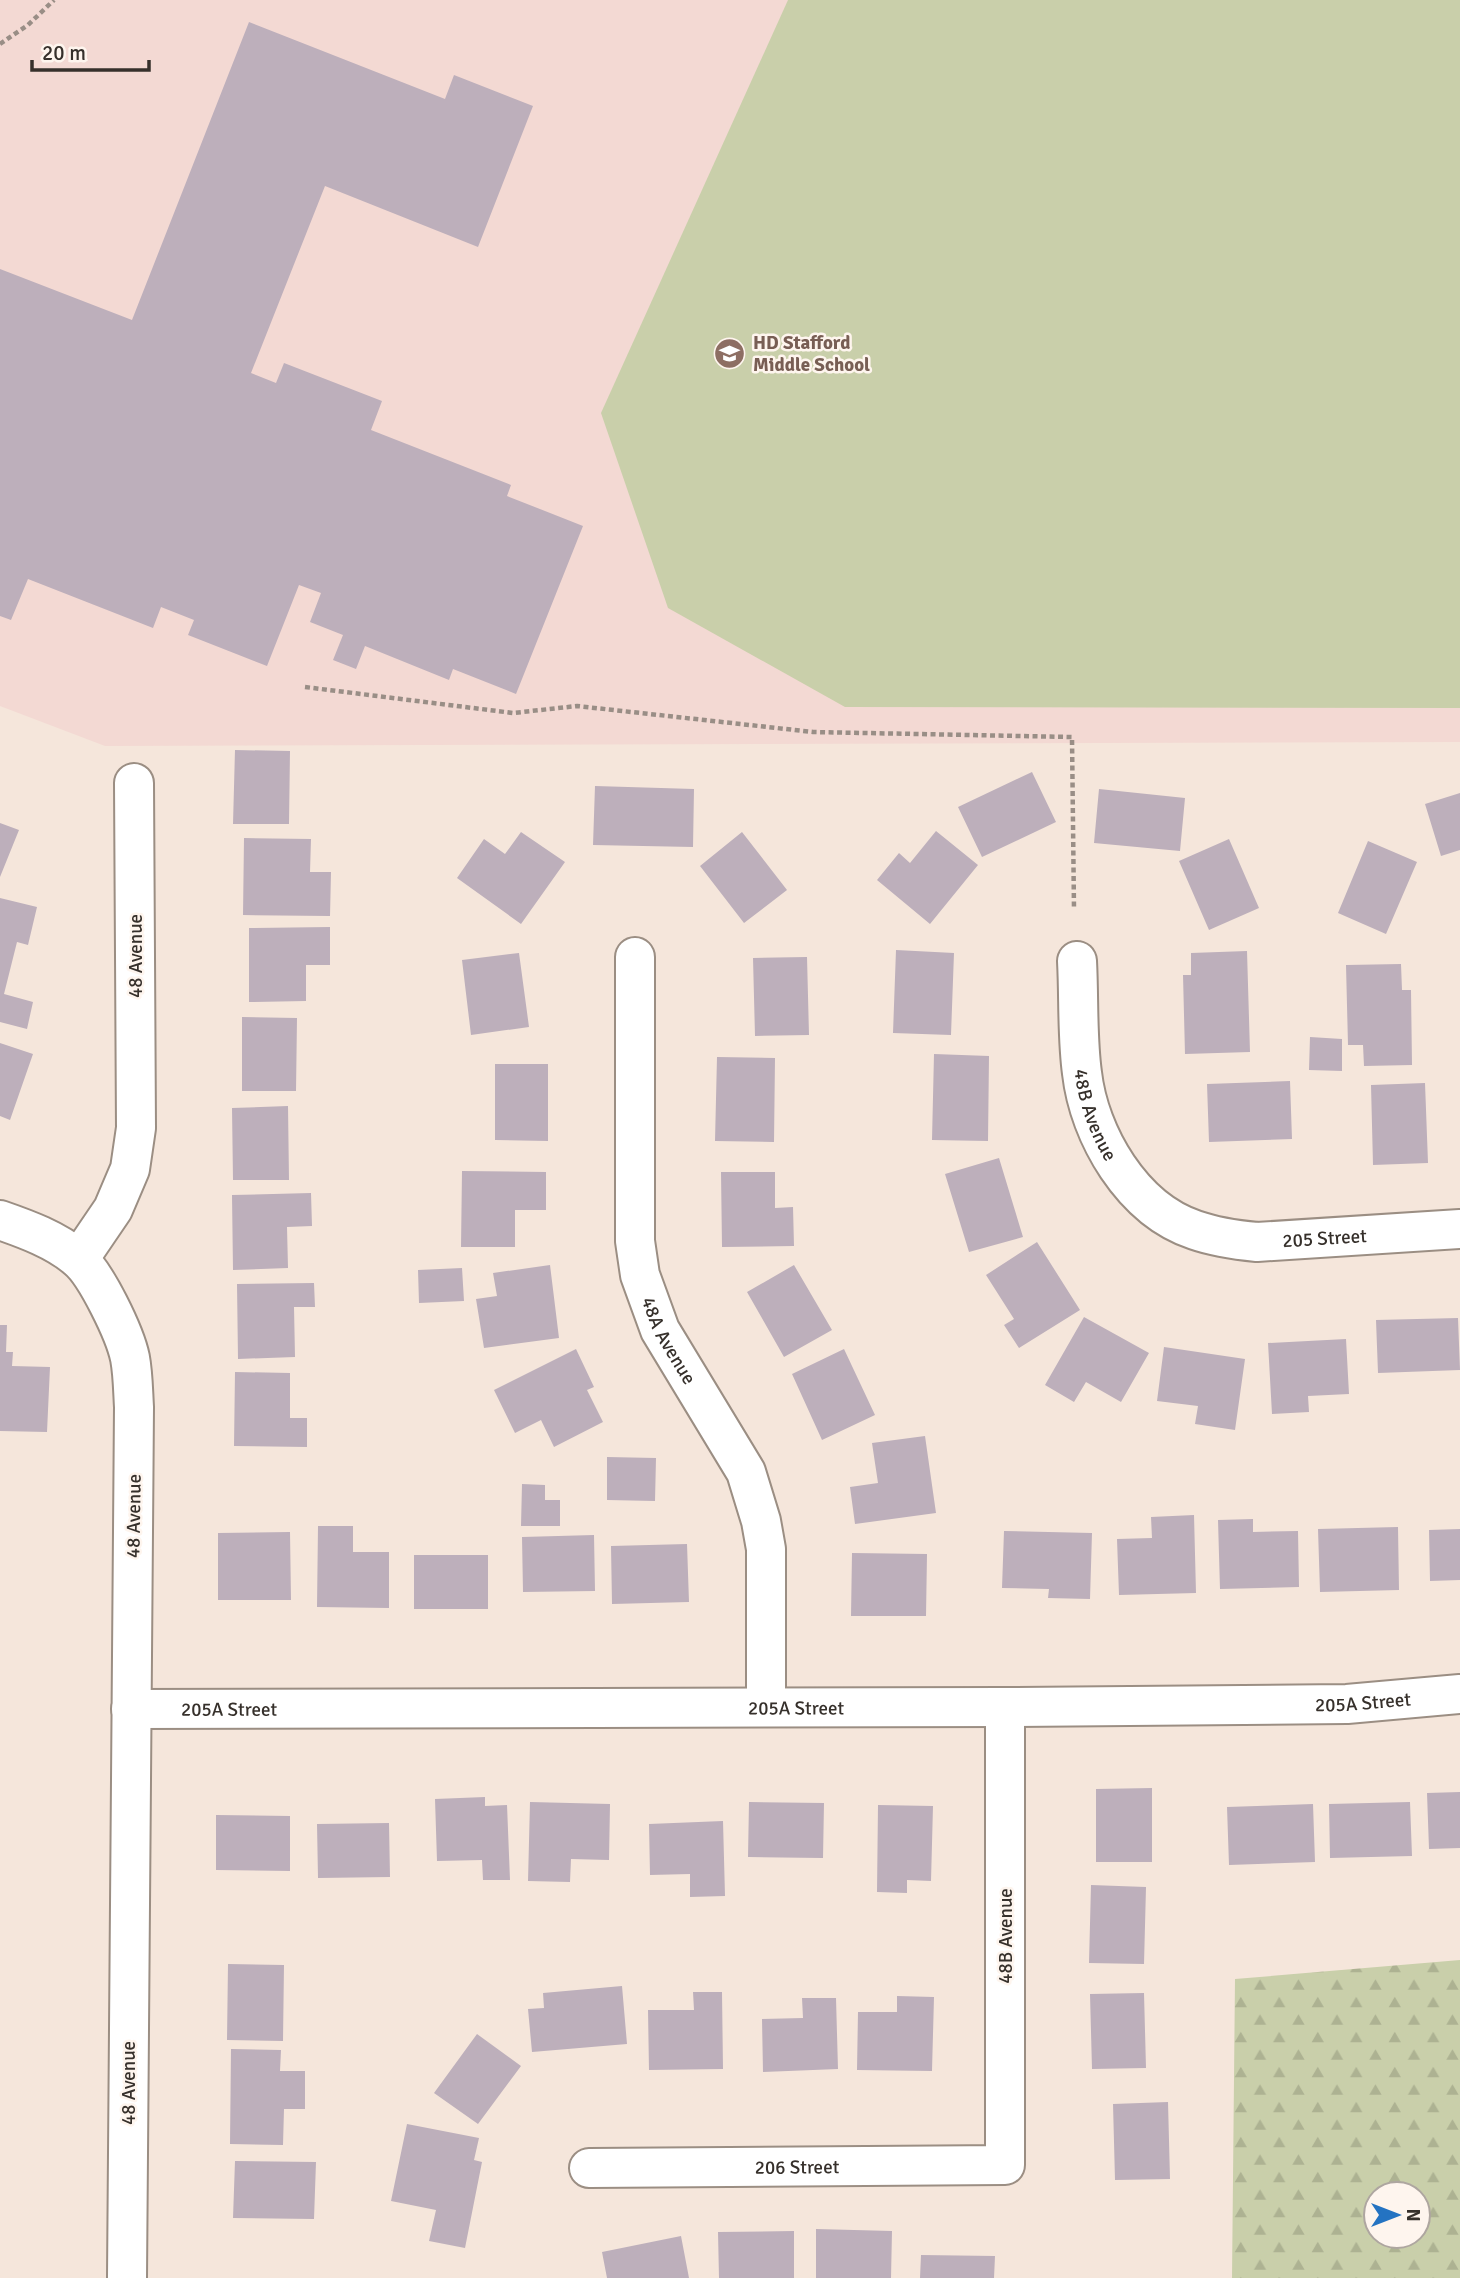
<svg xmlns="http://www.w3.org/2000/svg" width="1460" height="2278" font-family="Signika,sans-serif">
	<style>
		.commercial { fill: #f3d9d3 }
		.forest { fill: url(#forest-firs); fill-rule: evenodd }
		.pitch { fill: #c9cfaa }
		.building { fill: #bdafbb }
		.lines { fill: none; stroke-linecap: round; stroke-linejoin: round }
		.street-casing { stroke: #9b8e83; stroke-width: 42 }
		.secondary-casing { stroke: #9b8e83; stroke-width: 42 }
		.path { stroke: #998e86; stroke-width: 4.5; stroke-dasharray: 5 3.5; stroke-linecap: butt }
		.street { stroke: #fff; stroke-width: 38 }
		.secondary { stroke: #fff; stroke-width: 38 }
		.labels { text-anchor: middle; stroke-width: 5; stroke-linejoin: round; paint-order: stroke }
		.education-label { font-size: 19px; font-weight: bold; fill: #785e54; stroke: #fef5ee; text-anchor: start }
		.street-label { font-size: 19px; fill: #36302b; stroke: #fef5ee }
	</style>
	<defs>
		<pattern id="forest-firs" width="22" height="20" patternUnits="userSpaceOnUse" patternTransform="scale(1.75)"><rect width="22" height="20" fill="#c9cfaa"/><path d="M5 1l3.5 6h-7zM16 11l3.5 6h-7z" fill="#adb292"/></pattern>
	</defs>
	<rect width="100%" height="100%" fill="#f5e6db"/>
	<path class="commercial" d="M0,0H1460V742L105,746L0,706Z"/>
	<path class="forest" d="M1460,1960V2278H1232L1235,1979ZM1376,2194H1418V2236H1376Z"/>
	<path class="pitch" d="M788,0H1460V708L845,707L668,608L601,413Z"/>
	<path class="building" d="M249,22L445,99L454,75L533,106L478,247L325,186L251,373L276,383L284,363L382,401L371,430L511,485L507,496L583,526L516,694L453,669L449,680L365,646L356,669L333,660L343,635L310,622L321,593L299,585L267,666L188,635L194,620L161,607L153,628L28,579L11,620L0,616V269L132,320Z
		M235,750L290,751L289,824H233Z
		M1032,772L1056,822L982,857L958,807Z
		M595,786L694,789L693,847L593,845Z
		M1099,789L1185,798L1180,851L1094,843Z
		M1460,793V850L1441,856L1425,804Z
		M0,823L19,830L0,877Z
		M936,831L978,865L930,924L877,880L899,853L910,863Z
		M521,832L565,862L521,924L457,878L484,839L505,854Z
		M742,832L787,890L744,923L700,866Z
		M244,838L311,839L310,872H331L330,916L243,915Z
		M1229,839L1259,908L1209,930L1179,861Z
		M1368,841L1417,862L1386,934L1338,913Z
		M0,898L37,907L28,945L17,942L4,994L33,1002L27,1029L0,1022Z
		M330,927V965H306V1001L249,1002V928Z
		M896,950L954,953L951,1035L893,1033Z
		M1247,951L1250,1052L1185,1054L1183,975H1191V953Z
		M519,953L529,1027L471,1035L462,960Z
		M807,957L809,1035L755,1036L753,958Z
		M1401,964L1402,990H1411L1412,1065L1364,1066L1363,1045H1348L1346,965Z
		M242,1017L297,1018L296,1091H242Z
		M1310,1037L1342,1039V1071L1309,1070Z
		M0,1043L33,1054L10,1120L0,1116Z
		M934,1054L989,1056L988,1141L932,1140Z
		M717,1057L775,1058L774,1142L715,1141Z
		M495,1064H548V1141L495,1140Z
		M1290,1081L1292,1139L1209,1142L1207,1084Z
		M1425,1083L1428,1163L1373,1165L1371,1085Z
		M288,1106L289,1180H233L232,1108Z
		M999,1158L1023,1237L969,1252L945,1174Z
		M462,1171L546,1172V1210H515V1247H461Z
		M721,1172H775V1208L793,1207L794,1246L722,1247Z
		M311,1193L312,1226L287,1227L288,1268L233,1270L232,1195Z
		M1037,1242L1080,1310L1019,1348L1004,1325L1014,1319L986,1275Z
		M550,1265L559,1338L484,1348L476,1299L497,1296L493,1273Z
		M794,1265L832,1330L784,1357L747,1292Z
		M462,1268L464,1301L419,1303L418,1270Z
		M314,1283L315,1307H294L295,1357L238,1359L237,1284Z
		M1084,1317L1149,1353L1121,1402L1086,1382L1074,1402L1045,1385Z
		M1458,1318L1460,1370L1378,1373L1376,1320Z
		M0,1325H7L6,1352H13L12,1366L50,1367L47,1432L0,1431Z
		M1346,1339L1349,1394L1308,1396L1309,1412L1272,1414L1268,1343Z
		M1164,1347L1245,1359L1235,1430L1195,1424L1198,1406L1157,1401Z
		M576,1349L594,1387L587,1390L603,1422L554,1447L541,1420L515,1433L494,1390Z
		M844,1349L875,1415L822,1440L792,1374Z
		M235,1372L290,1373V1418H307V1447L234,1446Z
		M925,1436L936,1513L855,1524L850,1487L878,1483L872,1443Z
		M607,1457L656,1458L655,1501L607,1500Z
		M522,1484L545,1485V1500H560V1526H521Z
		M1194,1515L1196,1593L1119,1595L1117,1539L1152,1538L1151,1517Z
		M1253,1519V1532L1298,1531L1299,1587L1220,1589L1218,1520Z
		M318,1526H353V1552H389V1608L317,1607Z
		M1398,1527L1399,1590L1320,1592L1318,1529Z
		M1460,1529V1580L1430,1581L1429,1530Z
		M1004,1531L1092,1533L1090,1599L1048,1598L1049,1589L1002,1588Z
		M290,1532L291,1600H218V1533Z
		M594,1535L595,1591L523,1592L522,1537Z
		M687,1544L689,1602L612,1604L611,1546Z
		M852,1553L927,1554L926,1616H851Z
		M414,1555H488V1609H414Z
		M1152,1788V1862H1096V1789Z
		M1460,1792V1848L1429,1849L1427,1793Z
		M485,1797V1806L507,1805L510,1880H483L482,1860L437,1861L435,1799Z
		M530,1802L610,1804L609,1860L571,1859L570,1882L528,1881Z
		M749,1802L824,1803L823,1858L748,1857Z
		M1410,1802L1412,1856L1330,1858L1329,1804Z
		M1313,1804L1315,1862L1229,1865L1227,1807Z
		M878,1805L933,1806L931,1881L907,1880V1893L877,1892Z
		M216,1815L290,1816V1871L216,1870Z
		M723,1821L725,1896L690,1897V1874L650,1875L649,1824Z
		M389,1823L390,1877L318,1878L317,1824Z
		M1091,1885L1146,1887L1144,1964L1089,1963Z
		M228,1964L284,1965L283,2041L227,2040Z
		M622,1986L627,2044L532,2052L528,2009L544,2008L543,1993Z
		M693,1992H722L723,2069L649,2070L648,2010H694Z
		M1144,1993L1146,2068L1092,2069L1090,1994Z
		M897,1996L934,1997L932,2071L857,2070L858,2012H897Z
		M802,1998H836L838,2069L763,2072L762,2019L803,2018Z
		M477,2034L521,2066L478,2124L434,2093Z
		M231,2049L281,2050L280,2071H305V2109H284L283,2145L230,2144Z
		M1168,2102L1170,2179L1115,2180L1113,2104Z
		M407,2124L479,2138L474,2160L482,2162L465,2248L429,2241L436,2210L391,2201Z
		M235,2161L316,2162L314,2219L233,2218Z
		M816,2229L892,2231L891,2278H816Z
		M794,2231V2278H719L718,2232Z
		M681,2236L689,2278H607L602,2252Z
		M921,2255L995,2256L994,2278H920Z"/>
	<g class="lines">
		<defs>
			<g id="street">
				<path id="s1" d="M635,957V1241L640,1275L660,1330L746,1472L761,1521L766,1549V1707"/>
				<path id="s2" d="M1077,961C1079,998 1077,1037 1082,1073C1089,1135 1132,1209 1195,1230C1215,1237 1236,1240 1257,1242L1460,1229"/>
				<path d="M79,1259L113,1209L130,1169L136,1128L134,783"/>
				<path id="s3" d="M589,2168L1005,2165V1707"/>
			</g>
			<g id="secondary">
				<path d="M0,1220C26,1229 56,1240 77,1258C96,1273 125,1334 130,1358C133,1374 133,1391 134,1407L127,2278"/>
				<path id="s4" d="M131,1709L1005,1707L1347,1704L1460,1694"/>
			</g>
		</defs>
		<use href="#street" class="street-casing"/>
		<use href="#secondary" class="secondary-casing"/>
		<path class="path" d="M0,44L28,25L54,0
			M305,687L513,713L577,706L813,732L1072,737L1074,909"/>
		<use href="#street" class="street"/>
		<use href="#secondary" class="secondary"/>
	</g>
	<defs>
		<symbol id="school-disc" viewBox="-11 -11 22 22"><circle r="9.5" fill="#8d6e63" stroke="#fef5ee"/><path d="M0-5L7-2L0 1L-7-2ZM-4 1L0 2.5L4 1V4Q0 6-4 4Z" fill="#fff"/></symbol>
	</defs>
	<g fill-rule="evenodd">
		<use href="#school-disc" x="712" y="336" width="35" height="35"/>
	</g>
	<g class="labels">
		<g class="education-label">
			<text x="753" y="349">HD Stafford<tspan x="753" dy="22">Middle School</tspan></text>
		</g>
		<g class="street-label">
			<text transform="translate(135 956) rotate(-90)" y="7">48 Avenue</text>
			<text dy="7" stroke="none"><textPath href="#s2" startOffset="156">48B Avenue</textPath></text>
			<text dy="7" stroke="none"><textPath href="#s2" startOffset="446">205 Street</textPath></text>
			<text dy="7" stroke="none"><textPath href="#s1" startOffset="390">48A Avenue</textPath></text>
			<text transform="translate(133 1516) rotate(-89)" y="7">48 Avenue</text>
			<text dy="7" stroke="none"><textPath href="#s4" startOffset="1232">205A Street</textPath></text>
			<text dy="7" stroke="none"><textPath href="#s4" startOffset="665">205A Street</textPath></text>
			<text dy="7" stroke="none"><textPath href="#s4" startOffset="98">205A Street</textPath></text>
			<text transform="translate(1005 1936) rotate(-90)" y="7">48B Avenue</text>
			<text transform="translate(128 2083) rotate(-90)" y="7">48 Avenue</text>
			<text dy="7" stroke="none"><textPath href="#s3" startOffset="208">206 Street</textPath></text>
		</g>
	</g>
	<g transform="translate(1397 2215) rotate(90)"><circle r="33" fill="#fef5ee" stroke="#aea6a0" stroke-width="2"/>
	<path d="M0-5L12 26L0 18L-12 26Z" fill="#2473c2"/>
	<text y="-10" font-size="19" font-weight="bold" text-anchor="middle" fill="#36302b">N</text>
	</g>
	<path d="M32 60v10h117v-10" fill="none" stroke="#36302b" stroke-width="3.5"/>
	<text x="42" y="60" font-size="21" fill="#36302b" stroke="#fef5ee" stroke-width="5" paint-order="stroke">20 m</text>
</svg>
